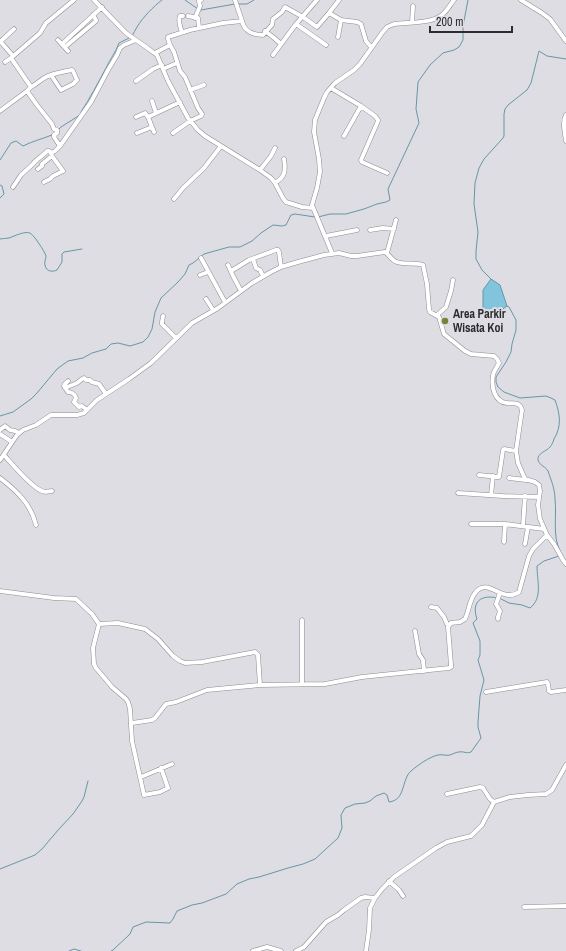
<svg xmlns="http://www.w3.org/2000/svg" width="566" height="951" font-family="'Archivo Narrow',sans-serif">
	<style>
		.water { fill: #81c4db; stroke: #6896a7 }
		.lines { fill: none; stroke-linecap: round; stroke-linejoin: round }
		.stream { stroke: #6896a7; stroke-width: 1 }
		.minor-casing { stroke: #8c8c91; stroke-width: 5 }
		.minor { stroke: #fff; stroke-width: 4 }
		.poi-dot { fill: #718637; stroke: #dedde3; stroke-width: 1.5 }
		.labels { text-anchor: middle; stroke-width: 4; stroke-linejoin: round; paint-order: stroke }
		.poi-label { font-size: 12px; font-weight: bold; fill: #2c2c2e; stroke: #dedde3; text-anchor: start }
	</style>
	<rect width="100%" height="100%" fill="#dedde3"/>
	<path class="water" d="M491,279L500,285L507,306L500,311H483V290Z"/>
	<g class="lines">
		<path class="stream" d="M185,0L198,9
			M238,4H247L254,0
			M201,10L235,4
			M132,36C134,33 135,30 137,27C143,17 153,7 162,0
			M81,112C90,98 98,83 106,68C110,59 116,52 119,43L129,38
			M58,130L61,127L80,115
			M0,160L11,143L16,141L23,146C33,141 42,139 52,135
			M0,185L2,186L4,194L0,198
			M318,217L330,214H346L364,209L377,204L386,202L390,200L388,189L419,123L416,109L418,82L430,65L443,53L454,50L459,47L463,40V26L468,0
			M0,239C3,239 6,238 9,238C15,236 24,231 30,233C34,235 45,252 46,256C46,259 44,262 45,265C46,272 53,272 57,270L62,262V254L64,252L82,249
			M491,279L482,270L476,259V251L478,232L474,204L475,183L479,168L484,159L503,138L504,136V114L505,109L508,105L527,90L531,83L539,51L547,56L566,59
			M507,306L509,307L516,320V330L512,344L511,352L506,362L496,377V382L498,387L504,392L520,398L546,396L551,398L555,400C560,414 562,426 554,439C553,442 552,445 550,447C547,451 537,453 538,460C539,465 546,467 548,471C551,480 555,489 555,499C557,516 552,535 560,551
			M0,416L13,412L31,399L37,393L57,369L68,361L83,358L92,353L106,349L111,344L118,343L130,346L143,342L148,337L152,329L155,312L161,298L178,282L185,274L189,265L193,263L204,254L229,247H240L252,241L261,233L273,225L282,226L286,225L291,215L295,214L315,217
			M501,599L509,603L522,605L530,608C543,598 537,581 537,566L544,561L559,556
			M0,869L35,855L42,849L59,829L73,814L82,801L84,797L88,781
			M69,951L74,949L81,951
			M111,951L113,950L130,934L133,927L146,922L170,923L173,919L177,911L192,905L202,903L226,894L237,884L249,879L259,877L288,868L303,864L315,859L338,838L342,828L341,815L345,808L355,804L365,803L370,801L376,796L384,793L387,795L389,802C406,800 401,780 411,771C418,765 429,757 438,755C442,754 446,756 450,755C453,754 456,752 459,752C464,751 466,754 471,752L481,738L478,727V722L480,696L484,680L478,660L480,655V641L473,623L477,619C471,602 481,594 497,598"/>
		<defs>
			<path id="minor" d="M94,0L126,33L146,47L157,55L168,81L188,118L198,130L205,136L260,170L271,178L275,183L283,198L286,202L302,207L313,208
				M235,0L242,21
				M521,0L542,13L550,19L566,41
				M329,13L341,20L357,22L361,24L366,41L371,47
				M188,16L198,18L199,28
				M195,18L200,6L199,1L201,0
				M412,22L413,6
				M296,24L326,45
				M265,31L273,37L281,44
				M182,32C180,27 178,21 180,16H183
				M338,37L341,20
				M58,40L68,51
				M0,41L13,56
				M0,42L14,29
				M62,44L102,7
				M170,45L174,52L180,71L185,77L198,108L202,114L201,116L190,121L173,133
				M65,47L96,21V20L93,15
				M155,53L170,45L168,39V37L190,30L223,23L242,21C244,31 253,35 263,35L272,25L273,19L282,12L285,7L303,17L317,27L329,13L339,0
				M273,55L296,24L317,0
				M5,62L11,58
				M163,69L177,63
				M136,81L153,69L162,65
				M31,87C37,84 40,80 46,77C54,73 63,72 72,70L73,71L77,80L73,84L61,90L51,75
				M331,88L361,106L375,116L378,120V121L361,160L362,162L387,173
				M190,90L204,85
				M27,91L37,105L52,124L54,129L57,130V133L54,135V137L60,146
				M152,101L156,113
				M0,111L27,91L31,87L11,58L40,33L46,23L74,0
				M566,115C562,122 565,133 566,141
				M136,117L145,113L148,117
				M154,132L148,117L180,102
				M137,133L152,127
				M344,136L361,106
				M38,169L42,166V164L52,156
				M260,170L271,156L275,148
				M44,182L50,179L53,176L63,171L52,156L51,153
				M275,183C285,177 286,171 284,159
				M13,187L21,175L33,164C34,161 44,155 47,151H49L51,153L55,151L60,146L91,102L108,70L117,55L120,48L124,45L136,40
				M174,199L183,188L204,168L221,146
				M370,230L383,228L394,229
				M326,236L357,230
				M332,253L312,205L317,188L320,172L319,159L314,132L315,120L324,98L327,92L335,83L354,70L360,64L382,33L387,27L394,24C408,22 430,24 442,15C447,11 450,5 454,0
				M387,253C390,242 393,231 396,220
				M201,258L225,302
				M253,259L256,268L260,270L263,276
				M228,265L233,276L241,291
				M231,271L249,260L276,250H278L279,252L281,267
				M200,275L208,272
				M206,299L213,310
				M437,315L446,307L451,291L453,280
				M163,316L162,322V324L176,338
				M68,381L65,384L64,386L68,392C71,392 75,394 76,398L74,402L79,407L82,406L87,410
				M65,388L77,383L82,379L84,378L86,380H90L92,382L99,384L106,394
				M0,430L5,426L10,430L15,431L19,433
				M0,434L12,442
				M4,455C13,465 31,487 42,491C45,493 48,491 52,491
				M0,460L17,435L23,430L36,425L51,415H77L84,413L97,400L129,379L151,363L192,323L218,308L252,283L271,272L281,267L298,262L324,255L339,253L351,256H357L385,252C390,255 392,261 397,262C405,265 415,262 423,265L427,284L429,309L430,312L439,317L444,334L465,351L471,354L494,356L497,359L499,363C497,367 494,371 493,375C491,386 494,402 507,403C511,404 516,402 519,405C521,406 521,408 522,410L516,451L518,463L525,479L535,482L539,485L540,491L538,505L540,519L547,535L554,544L563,560L566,564
				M479,475L499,477L503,450L504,449L516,451
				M0,478C17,491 31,504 36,525
				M509,478L526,480
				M458,493L503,496L539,497
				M491,495L493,476
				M471,524H505L544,529
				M523,526L525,496
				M504,542L505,524
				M525,544L528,527
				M0,591L54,598L76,599L92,614L99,624L118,623L145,629L158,639L173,656L180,661L185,663L202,662L255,652L258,655L260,685
				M431,607L437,608L444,617L447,624L449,625
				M498,619V617L500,611L496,604L500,593
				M302,620V684
				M99,624L93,648L94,664L96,668L112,687L126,699L128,702L130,709L132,741L144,795L160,792L168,788L161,768
				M415,631L419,654L423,660L424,671
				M486,692L547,682L548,684L549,691L551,692L566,690
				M132,723L152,720L155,718L166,704L176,702L207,690L260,685L325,684L362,677L449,668L451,667V665L448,627L451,623L460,622L465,619C469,611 469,601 475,593C488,576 502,604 519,592L529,556L533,549L547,535
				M141,777L172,764
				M447,794L480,787L483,788L490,799L494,802
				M389,881L399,890L403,896
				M524,907L566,906
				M253,951L267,947L281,951
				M296,951L304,947L326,922L338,915L344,910L361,898L365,897L375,898
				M366,951L369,930L370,908L375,898L382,889L394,877L436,848L447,842L471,836L482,825L494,802L510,797L528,795L546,794L552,790L566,765"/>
		</defs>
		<use href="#minor" class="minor-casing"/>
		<use href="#minor" class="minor"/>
	</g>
	<circle class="poi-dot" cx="445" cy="321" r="4"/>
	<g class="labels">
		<g class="poi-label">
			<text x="453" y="318">Area Parkir<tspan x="453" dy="14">Wisata Koi</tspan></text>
		</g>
	</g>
	<path d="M430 26v6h82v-6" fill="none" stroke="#2c2c2e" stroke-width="2"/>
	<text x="436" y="26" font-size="12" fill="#2c2c2e" stroke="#dedde3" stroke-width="3" paint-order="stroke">200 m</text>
</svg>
